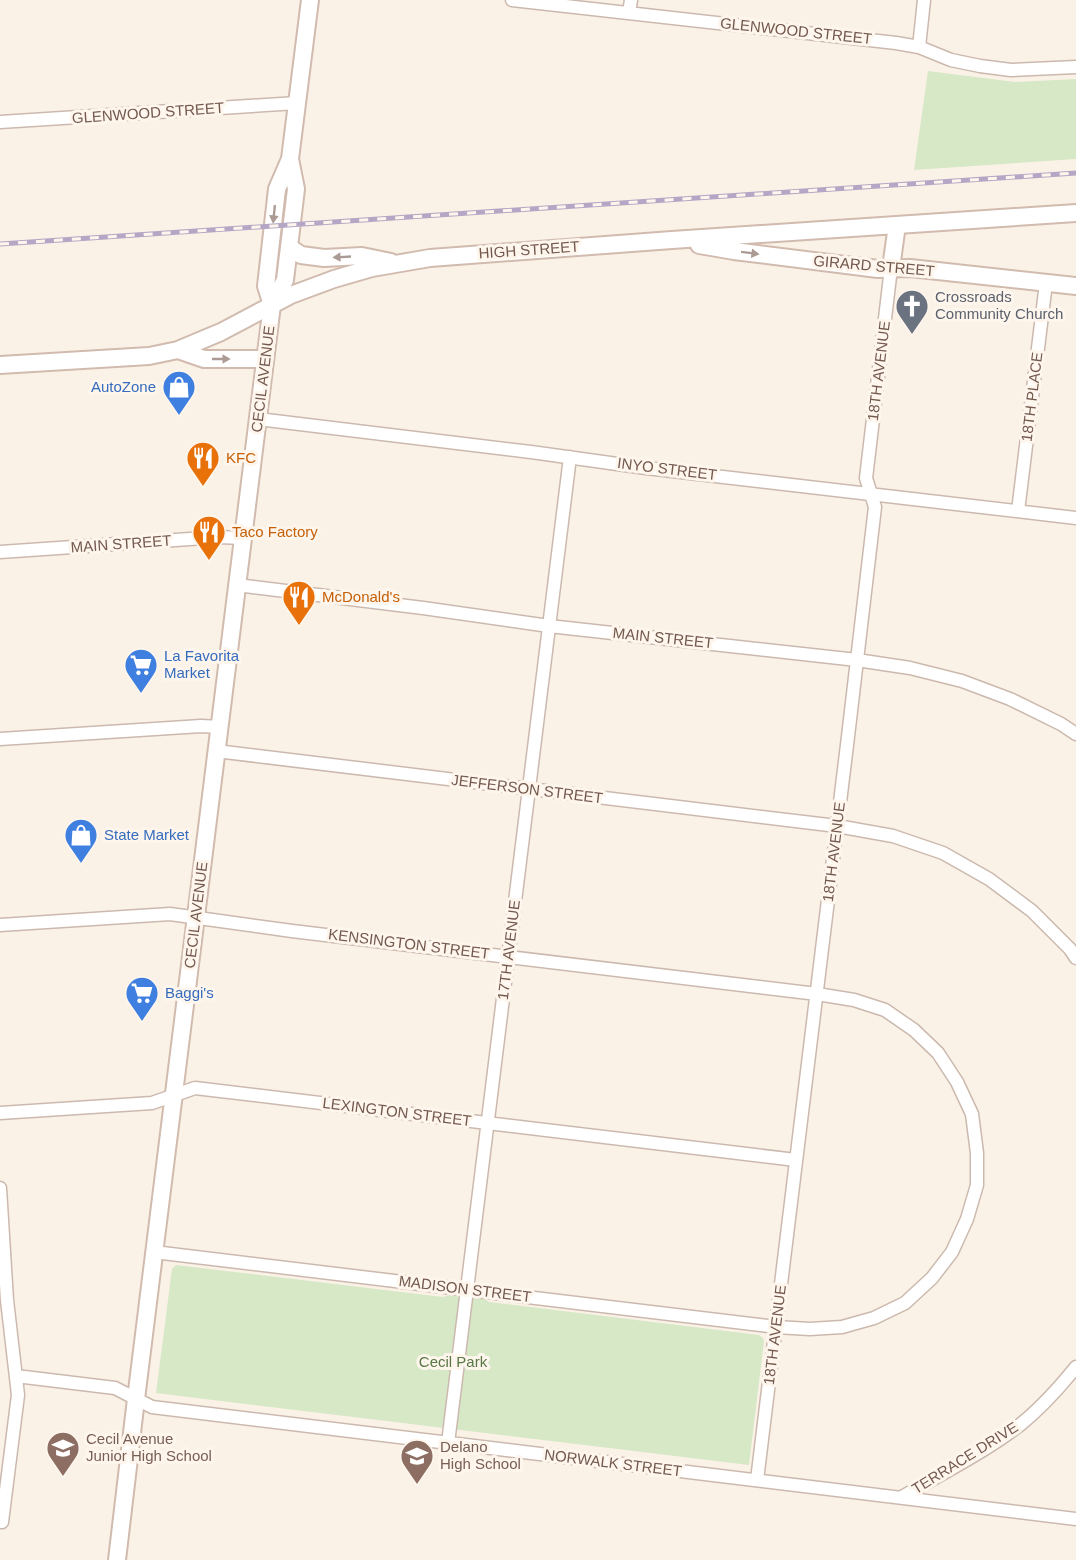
<svg xmlns="http://www.w3.org/2000/svg" width="1076" height="1560" font-family="Helvetica,sans-serif">
	<style>
		.green { fill: #d6e8c6 }
		.lines { fill: none; stroke-linecap: round; stroke-linejoin: round }
		.street-casing { stroke: #ccb9ae; stroke-width: 15 }
		.secondary-casing { stroke: #d1bbae; stroke-width: 20 }
		.street { stroke: #fff; stroke-width: 12 }
		.secondary { stroke: #fff; stroke-width: 16 }
		.rail-casing { stroke: #b4a6c4; stroke-width: 5 }
		.rail { stroke: #fef6ed; stroke-width: 3; stroke-dasharray: 9; stroke-linecap: butt }
		.oneway { fill: #ab9b94 }
		.labels { text-anchor: middle; stroke-width: 6; stroke-linejoin: round; paint-order: stroke }
		.street-label { font-size: 15px; fill: #73584d; stroke: #fef6ed }
		.worship-label { font-size: 15px; fill: #5b616d; stroke: #fef6ed; text-anchor: start }
		.shop-label { font-size: 15px; fill: #366cbe; stroke: #fef6ed; text-anchor: start }
		.food-label { font-size: 15px; fill: #c56008; stroke: #fef6ed; text-anchor: start }
		.park-label { font-size: 15px; fill: #587845; stroke: #fef6ed }
		.education-label { font-size: 15px; fill: #785e54; stroke: #fef6ed; text-anchor: start }
	</style>
	<rect width="100%" height="100%" fill="#fbf2e7"/>
	<path class="green" d="M928,71L1015,82L1076,79V159L914,170Z
		M176,1265L443,1297L450,1295L485,1299L489,1302L759,1335L763,1338L764,1341L749,1465L156,1393L172,1269Z"/>
	<g class="lines">
		<defs>
			<path id="street" d="M512,0L896,43L919,47L951,60L980,66L1011,70L1076,67
				M629,13L631,0
				M919,47L924,0
				M0,122L297,103
				M258,419L531,452L646,468L1076,518
				M1018,511L1046,283
				M0,552L219,537L243,538
				M237,585L423,608L549,626L857,660L910,668L962,681L1010,699L1061,724L1076,734
				M0,739L201,726L220,727
				M216,751L837,826L893,836L943,853L989,879L1032,911L1070,949L1076,958
				M0,925L170,914L292,931L817,994L854,1000L885,1010L914,1030L938,1053L957,1082L972,1114L977,1153V1185L967,1219L952,1252L932,1278L905,1303L874,1318L842,1327L810,1329L776,1327L154,1252
				M0,1113L152,1103L195,1088L796,1160
				M0,1188L7,1300L18,1395L2,1522
				M16,1376L115,1388L152,1407L1076,1519
				M448,1443L570,457
				M757,1480L847,745L875,507L866,478L891,268
				M902,1497C942,1473 985,1452 1021,1424C1042,1407 1059,1388 1076,1367"/>
			<path id="secondary" d="M699,245L734,251L878,269L910,268L1076,286
				M289,247L301,255L324,258L362,256L391,262
				M891,268L897,225
				M272,305L266,286L277,189L290,159L310,0
				M178,350L204,359H265
				M0,365L149,356L178,350L221,332L291,295L334,279L372,268L430,258L672,240L1076,213
				M117,1560L136,1399L272,305L285,280L296,189L290,159"/>
		</defs>
		<use href="#street" class="street-casing"/>
		<use href="#secondary" class="secondary-casing"/>
		<use href="#street" class="street"/>
		<use href="#secondary" class="secondary"/>
		<defs>
			<path id="rail" d="M0,244L1076,173"/>
		</defs>
		<use href="#rail" class="rail-casing"/>
		<use href="#rail" class="rail"/>
	</g>
	<defs><path id="oneway-solid" d="M-6-.8H1V-3.2L6.5 0L1 3.2V.8H-6Z" transform="scale(1.5)"/></defs>
	<g class="oneway">
		<use href="#oneway-solid" transform="translate(274 214) rotate(96)"/>
		<use href="#oneway-solid" transform="translate(750 253) rotate(7)"/>
		<use href="#oneway-solid" transform="translate(342 257) rotate(177)"/>
		<use href="#oneway-solid" transform="translate(221 359)"/>
	</g>
	<defs>
		<symbol id="church-pin" viewBox="-11 -11 22 30"><path d="M0 17L-7.5 6A9.5 9.5 0 1 1 7.5 6Z" fill="#6b7280" stroke="#fef6ed"/><path d="M-1.2-6h2.4v3.5h3.3v2.4h-3.3V6h-2.4V-.1h-3.3v-2.4h3.3Z" fill="#fff"/></symbol>
		<symbol id="shop-pin" viewBox="-11 -11 22 30"><path d="M0 17L-7.5 6A9.5 9.5 0 1 1 7.5 6Z" fill="#3f7fe0" stroke="#fef6ed"/><path d="M-5-2.5h2.3a2.7 3.5 0 0 1 5.4 0H5L5.5 6h-11ZM-1.5-2.5h3a1.5 2.3 0 0 0-3 0Z" fill="#fff"/></symbol>
		<symbol id="restaurant-pin" viewBox="-11 -11 22 30"><path d="M0 17L-7.5 6A9.5 9.5 0 1 1 7.5 6Z" fill="#e8710a" stroke="#fef6ed"/><path d="M-5-6h1v4h1v-4h1v4h1v-4h1v5L-1.5 .5V6h-2V.5L-5-1ZM5-6V6H3V1.5H1.5Q1.5-4 5-6Z" fill="#fff"/></symbol>
		<symbol id="supermarket-pin" viewBox="-11 -11 22 30"><path d="M0 17L-7.5 6A9.5 9.5 0 1 1 7.5 6Z" fill="#3f7fe0" stroke="#fef6ed"/><path d="M-6-5.5h2.5l.6 2H6L4.5 2H-2.5L-4.4-4H-6ZM-1.5 3.2a1.3 1.3 0 1 0 .1 0ZM3 3.2a1.3 1.3 0 1 0 .1 0Z" fill="#fff"/></symbol>
		<symbol id="school-pin" viewBox="-11 -11 22 30"><path d="M0 17L-7.5 6A9.5 9.5 0 1 1 7.5 6Z" fill="#8d6e63" stroke="#fef6ed"/><path d="M0-5L7-2L0 1L-7-2ZM-4 1L0 2.5L4 1V4Q0 6-4 4Z" fill="#fff"/></symbol>
	</defs>
	<g fill-rule="evenodd">
		<use href="#church-pin" x="893" y="287" width="38" height="52"/>
		<use href="#shop-pin" x="160" y="368" width="38" height="52"/>
		<use href="#restaurant-pin" x="184" y="439" width="38" height="52"/>
		<use href="#restaurant-pin" x="190" y="513" width="38" height="52"/>
		<use href="#restaurant-pin" x="280" y="578" width="38" height="52"/>
		<use href="#supermarket-pin" x="122" y="646" width="38" height="52"/>
		<use href="#shop-pin" x="62" y="816" width="38" height="52"/>
		<use href="#supermarket-pin" x="123" y="974" width="38" height="52"/>
		<use href="#school-pin" x="44" y="1429" width="38" height="52"/>
		<use href="#school-pin" x="398" y="1437" width="38" height="52"/>
	</g>
	<g class="labels">
		<g class="street-label">
			<text transform="translate(796 31) rotate(6)" y="5">GLENWOOD STREET</text>
			<text transform="translate(148 113) rotate(-4)" y="5">GLENWOOD STREET</text>
			<text transform="translate(529 250) rotate(-4)" y="5">HIGH STREET</text>
			<text transform="translate(874 266) rotate(5)" y="5">GIRARD STREET</text>
			<text transform="translate(879 371) rotate(-83)" y="5">18TH AVENUE</text>
			<text transform="translate(263 379) rotate(-83)" y="5">CECIL AVENUE</text>
			<text transform="translate(1032 397) rotate(-83)" y="5">18TH PLACE</text>
			<text transform="translate(667 469) rotate(7)" y="5">INYO STREET</text>
			<text transform="translate(121 544) rotate(-4)" y="5">MAIN STREET</text>
			<text transform="translate(663 638) rotate(6)" y="5">MAIN STREET</text>
			<text transform="translate(527 789) rotate(7)" y="5">JEFFERSON STREET</text>
			<text transform="translate(834 852) rotate(-83)" y="5">18TH AVENUE</text>
			<text transform="translate(196 915) rotate(-83)" y="5">CECIL AVENUE</text>
			<text transform="translate(409 944) rotate(7)" y="5">KENSINGTON STREET</text>
			<text transform="translate(509 950) rotate(-83)" y="5">17TH AVENUE</text>
			<text transform="translate(397 1112) rotate(7)" y="5">LEXINGTON STREET</text>
			<text transform="translate(465 1289) rotate(7)" y="5">MADISON STREET</text>
			<text transform="translate(775 1335) rotate(-83)" y="5">18TH AVENUE</text>
			<text transform="translate(965 1458) rotate(-32)" y="5">TERRACE DRIVE</text>
			<text transform="translate(613 1463) rotate(7)" y="5">NORWALK STREET</text>
		</g>
		<g class="worship-label">
			<text x="935" y="302">Crossroads<tspan x="935" dy="17">Community Church</tspan></text>
		</g>
		<g class="shop-label">
			<text x="156" y="392" text-anchor="end">AutoZone</text>
			<text x="164" y="661">La Favorita<tspan x="164" dy="17">Market</tspan></text>
			<text x="104" y="840">State Market</text>
			<text x="165" y="998">Baggi's</text>
		</g>
		<g class="food-label">
			<text x="226" y="463">KFC</text>
			<text x="232" y="537">Taco Factory</text>
			<text x="322" y="602">McDonald's</text>
		</g>
		<g class="park-label">
			<text x="453" y="1367">Cecil Park</text>
		</g>
		<g class="education-label">
			<text x="86" y="1444">Cecil Avenue<tspan x="86" dy="17">Junior High School</tspan></text>
			<text x="440" y="1452">Delano<tspan x="440" dy="17">High School</tspan></text>
		</g>
	</g>
</svg>
